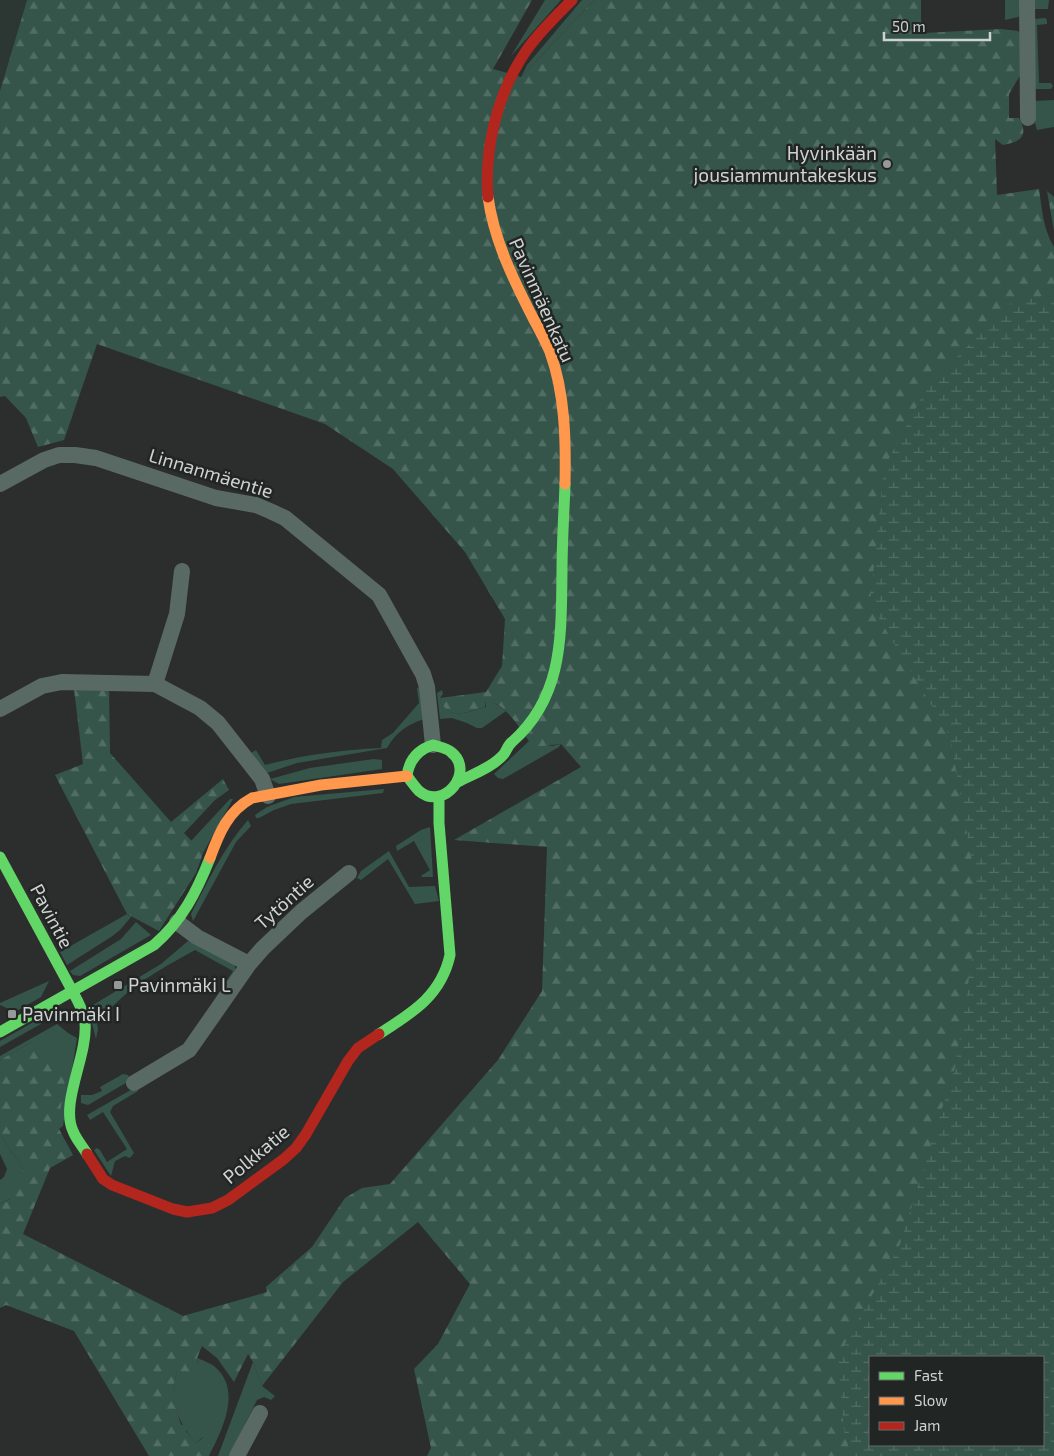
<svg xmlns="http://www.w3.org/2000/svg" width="1054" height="1456" font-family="'Exo 2',sans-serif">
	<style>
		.built { fill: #2c3632 }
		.green { fill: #35554b }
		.forest { fill: url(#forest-firs); fill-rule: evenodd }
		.wetland { fill: url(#wetland-marsh); fill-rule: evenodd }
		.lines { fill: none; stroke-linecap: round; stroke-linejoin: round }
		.street { stroke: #596963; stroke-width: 16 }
		.fast { stroke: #63d668; stroke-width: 11 }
		.slow { stroke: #ff974d; stroke-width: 11 }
		.jam { stroke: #b3261e; stroke-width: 11 }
		.poi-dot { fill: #969998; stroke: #212524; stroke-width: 2 }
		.labels { text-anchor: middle; stroke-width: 5; stroke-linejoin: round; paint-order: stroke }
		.poi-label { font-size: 19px; fill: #cfd2d1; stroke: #212524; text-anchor: start }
		.street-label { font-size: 19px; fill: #cfd2d1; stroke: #212524 }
	</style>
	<defs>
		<pattern id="forest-firs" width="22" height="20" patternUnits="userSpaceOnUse" patternTransform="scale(1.25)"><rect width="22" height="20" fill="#35554b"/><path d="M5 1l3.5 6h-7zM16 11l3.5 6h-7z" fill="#516d64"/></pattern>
		<pattern id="wetland-marsh" width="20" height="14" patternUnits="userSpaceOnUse" patternTransform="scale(1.25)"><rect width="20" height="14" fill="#35554b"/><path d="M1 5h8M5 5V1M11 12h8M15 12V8" fill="none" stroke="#516d64"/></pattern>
	</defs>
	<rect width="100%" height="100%" fill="#2c2e2d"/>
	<path class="built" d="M0,0H27L0,91Z"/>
	<path class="green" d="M545,0H561L511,56Z
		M582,0H594L521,77L527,65Z
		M1005,0H1022V16L1005,20Z
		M1032,0H1049L1048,9H1032Z
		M1045,18L1047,20V24L1037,25L1039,83H1051L1053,86L1051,89H1034L1033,19Z
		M1054,100V127L1037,130L1035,123V101Z
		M422,686L424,719C407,725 396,732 387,748L297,763L267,773L251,753L256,750L265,765C303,755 341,750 381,748L382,740L393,733L419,703L417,688Z
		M442,690L443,694L440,698C446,722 468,712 486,707V701H492L506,711L482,728H477L467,723L452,718L440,719L437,693Z
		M529,741L552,746L561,744L559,747L503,779L498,778L494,774Z
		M374,759L382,760V769L279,784L270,779L310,768Z
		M384,789L383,793L291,804L274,810L259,818H256L255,815L267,807L294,797Z
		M230,799H233L203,853L191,841Z
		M248,820L251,826L236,842L193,921L191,914C208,881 224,847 248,820Z
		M430,827L433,877H422L421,876L430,870L414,841L397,851L396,846L421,830Z
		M389,851L409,887L435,886L439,901L415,904L388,859L361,880L357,878L361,871Z
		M127,914L131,917L120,930L111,937L67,965L60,952Z
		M136,922L151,935L80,976L73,975L70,971L121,939Z
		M188,941L234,964L236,970L213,1002L233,971L195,950C154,973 128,986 97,1024L98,1029L96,1039L88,1008L161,964Z
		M49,981L41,997L15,1012L0,1005V1003Z
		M53,1011L55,1016L0,1047V1041Z
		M57,1024L68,1033L77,1038L63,1126L59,1129V1120L32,1042L0,1060V1056Z
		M123,1074L128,1075L131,1080L88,1105L81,1103V1095H92L102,1091L100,1087Z
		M136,1087L138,1091L113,1106L110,1112L134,1153L130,1158L125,1156L115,1161L111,1176L94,1150L97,1148L100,1150L107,1162L127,1149L103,1112L90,1120L87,1115Z
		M0,1135L24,1169L13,1197L0,1204V1180L4,1177L7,1169L0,1154Z
		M197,1358C202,1360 210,1363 214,1366C243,1390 222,1430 209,1456L203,1437L196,1443C176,1419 169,1402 177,1370L186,1373L198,1364Z
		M253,1362L262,1386L275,1396L271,1400L264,1397L257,1400L229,1456H218Z"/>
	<path class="forest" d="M27,0H532L493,69L521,77L594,0H921V20L924,33L1001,29L1018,31L1023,38L1022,72L1009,94V118H1019C1029,136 1021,142 1003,145L995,139L997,195L1039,189C1042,209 1043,229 1054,247V1456H427L431,1448L414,1369L438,1344L470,1284L418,1222L343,1282L262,1386L253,1362L248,1354L234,1382L217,1358L202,1346L197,1358L198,1364L188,1388L182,1389L186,1373L177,1371C171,1394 174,1402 181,1425L190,1423L192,1425L186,1431L196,1443L204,1437L209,1445V1456H149L74,1331L6,1305L0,1308V1204L10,1199L24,1169L0,1135V1060L32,1042L67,1065L59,1120V1129L73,1155L50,1168L23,1234L183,1316L267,1292L266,1287L312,1247L345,1198L362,1188L390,1184L498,1060L542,991L547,847L454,840L581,767L561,744L533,747C523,733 504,700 486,701L485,707C468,712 446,722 440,698L486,692L502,666L505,619L465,552L393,469L325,424L97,344L64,440L38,447L26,418L5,396L0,397V91ZM870,1357H1043V1445H870Z
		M1047,191L1054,197V231Z
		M74,689L109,690L110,753L171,822L223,779L229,790L215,800L184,833L203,853L196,873L159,931L127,914L55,775L83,764Z"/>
	<path class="wetland" d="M1054,295V1456H851L844,1431L838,1356L899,1247L955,1067L980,907L950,736L870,604L884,468L927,387L1013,301ZM870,1357H1043V1445H870Z"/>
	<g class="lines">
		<path class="street" d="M1027,0L1028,118
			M0,484L44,460L59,455H75L96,458L216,498L256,505L270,511L285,518L379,595L423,674L427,687L433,745
			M155,684L177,614L182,571
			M0,709L42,686L62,682L155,684L200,708L218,723L262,779L268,796
			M177,922L197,937L249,964
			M134,1083L189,1050L249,964L263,948L301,912L349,873
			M237,1456L260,1413"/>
		<path class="fast" d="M433,745C439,747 447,748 451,752C476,771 444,812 419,791C415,787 411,781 407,776C409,760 417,750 433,745Z
			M458,782C473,774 493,767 504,754C507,750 508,745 512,742C564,696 561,635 562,572C562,542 564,513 565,484
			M0,857L74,994C79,1003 84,1013 85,1023C88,1055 60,1103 73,1131C76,1139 83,1147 87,1154
			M0,1032L154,945C182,921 197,891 210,858
			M379,1034C412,1013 441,996 450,955L439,823V797"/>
		<path class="slow" d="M488,197C494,240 513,279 533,318C539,329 545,340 550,352C565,393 566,440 565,484
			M210,858C219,833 228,811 252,798L321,785L407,776"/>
		<path class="jam" d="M488,197C484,147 498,92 526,51C539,32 556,16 572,0
			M87,1154L103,1179L112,1185L173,1209L187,1212L212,1208L228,1200L284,1159L296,1148L306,1134L348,1061L358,1048L379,1034"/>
	</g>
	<g class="poi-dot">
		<circle cx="887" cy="164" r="5"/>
		<rect x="113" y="980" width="10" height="10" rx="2.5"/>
		<rect x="7" y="1009" width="10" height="10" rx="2.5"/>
	</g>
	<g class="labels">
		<g class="poi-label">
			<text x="877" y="160" text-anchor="end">Hyvinkään<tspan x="877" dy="22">jousiammuntakeskus</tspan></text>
			<text x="128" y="992">Pavinmäki L</text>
			<text x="22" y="1021">Pavinmäki I</text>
		</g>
		<g class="street-label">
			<text transform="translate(542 300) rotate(66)" y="7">Pavinmäenkatu</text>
			<text transform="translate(211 473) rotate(17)" y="7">Linnanmäentie</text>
			<text transform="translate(284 902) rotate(-42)" y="7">Tytöntie</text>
			<text transform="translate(52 916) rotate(62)" y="7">Pavintie</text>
			<text transform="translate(256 1154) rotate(-40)" y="7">Polkkatie</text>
		</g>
	</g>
	<rect x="869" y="1356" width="175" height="90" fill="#212524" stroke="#676a69"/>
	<rect x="879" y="1372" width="25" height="8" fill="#63d668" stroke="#676a69"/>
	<text x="914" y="1381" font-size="15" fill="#cfd2d1">Fast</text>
	<rect x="879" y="1397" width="25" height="8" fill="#ff974d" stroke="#676a69"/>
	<text x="914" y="1406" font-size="15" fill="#cfd2d1">Slow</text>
	<rect x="879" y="1422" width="25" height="8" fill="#b3261e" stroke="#676a69"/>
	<text x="914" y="1431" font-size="15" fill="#cfd2d1">Jam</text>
	<path d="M884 32v8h106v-8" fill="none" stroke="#cfd2d1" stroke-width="2.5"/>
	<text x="892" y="32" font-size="15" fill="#cfd2d1" stroke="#212524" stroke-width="4" paint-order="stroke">50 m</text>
</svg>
